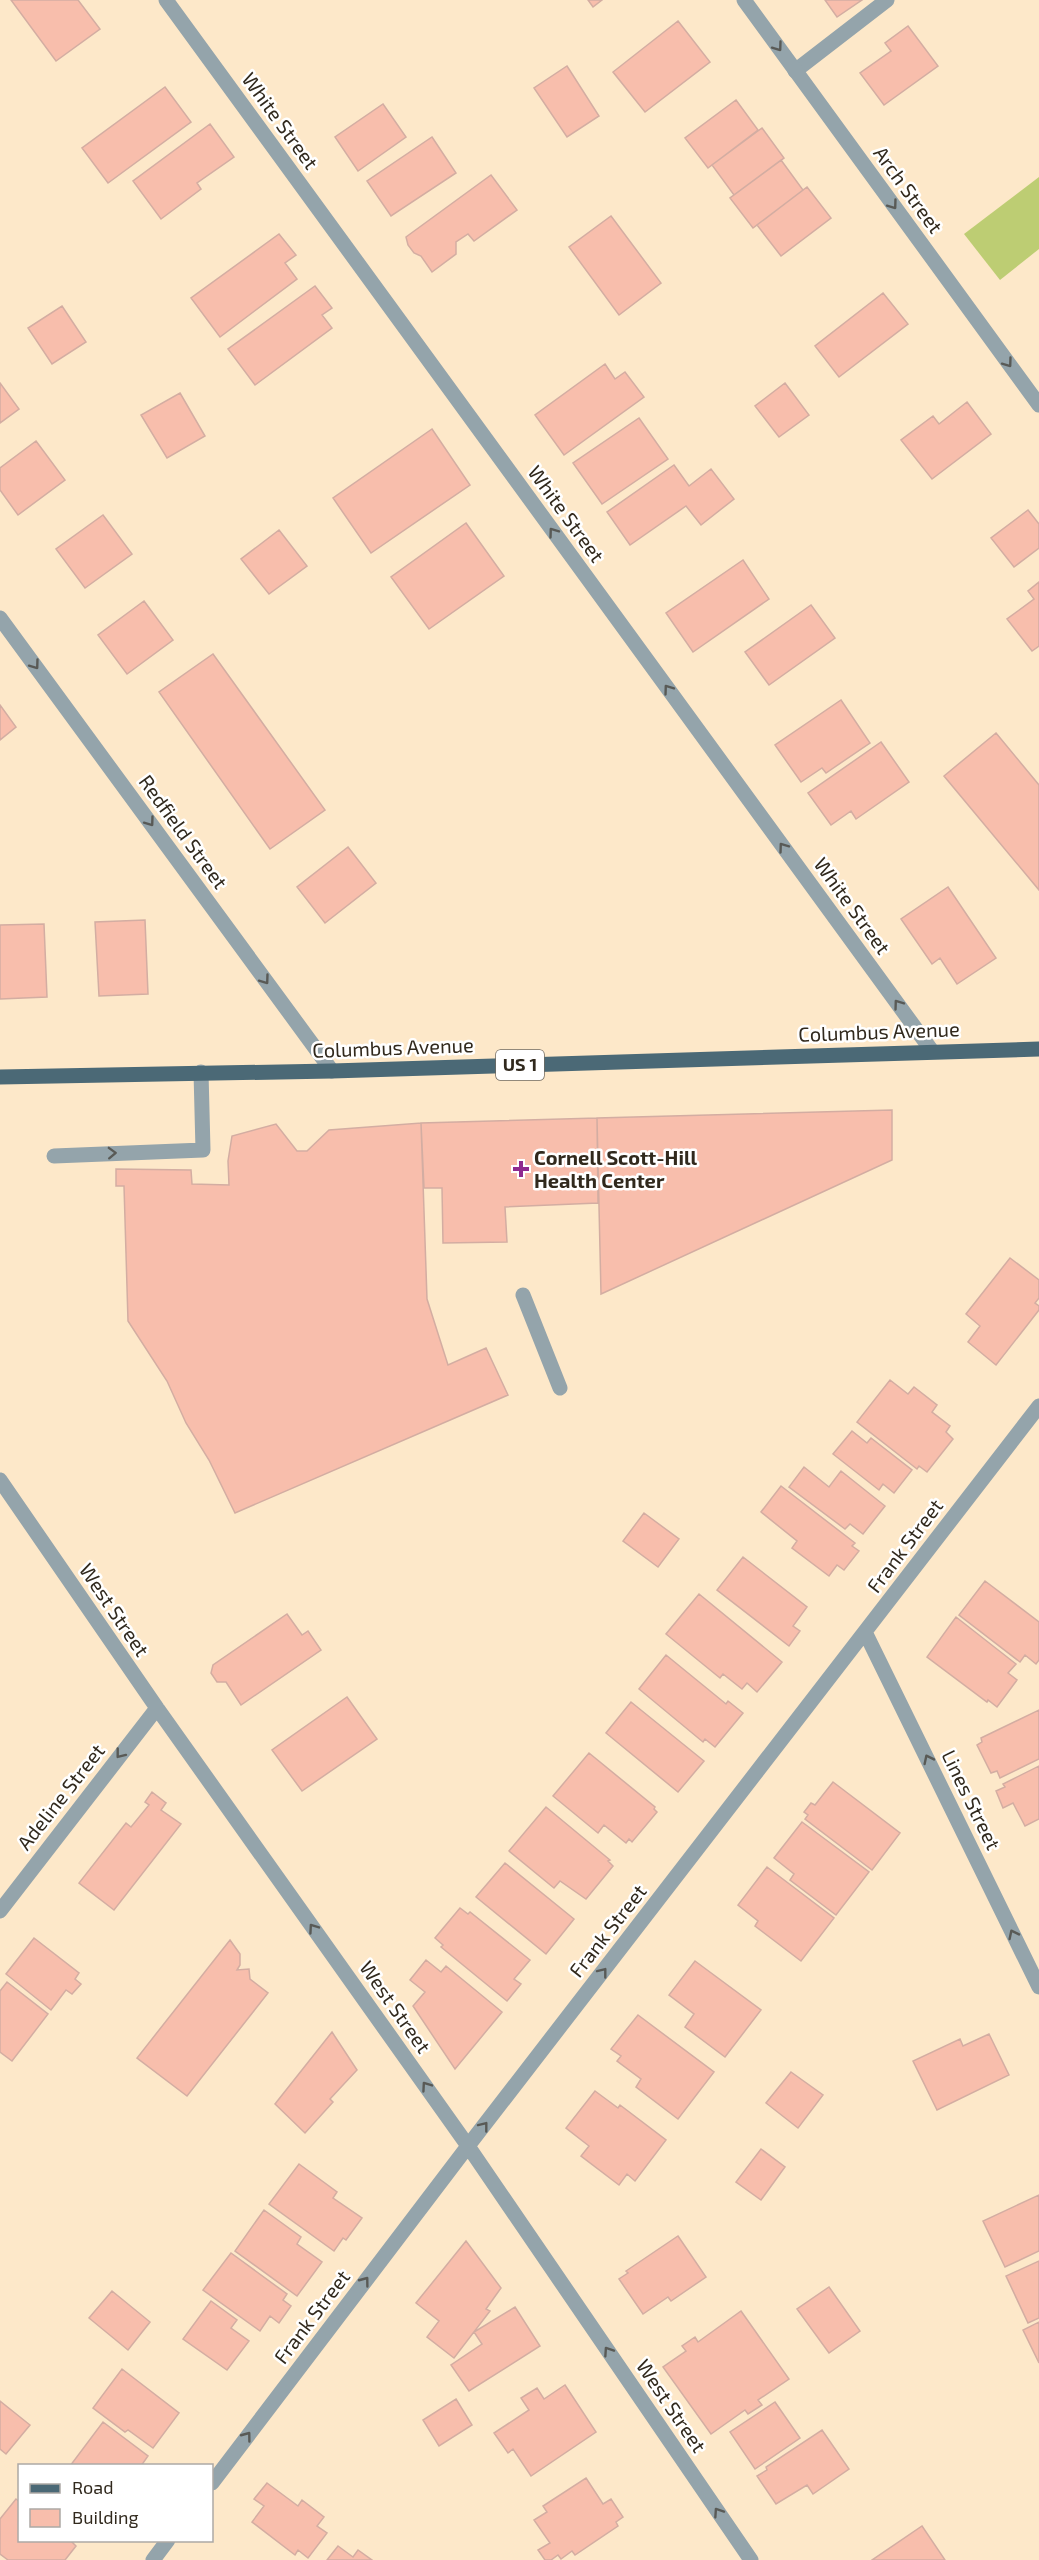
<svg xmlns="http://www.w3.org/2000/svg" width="1039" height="2560" font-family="'Exo 2',sans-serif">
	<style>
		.green { fill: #bdcd73 }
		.building { fill: #f8beac; stroke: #d3ada2; stroke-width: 1.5 }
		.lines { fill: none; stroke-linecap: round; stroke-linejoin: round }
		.service { stroke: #94a4ab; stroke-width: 15 }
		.minor { stroke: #94a4ab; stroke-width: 15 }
		.primary { stroke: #4b6976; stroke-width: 15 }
		.oneway { stroke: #595a56 }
		.poi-dot { fill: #8f2a90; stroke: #fff; stroke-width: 2 }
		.labels { text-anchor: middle; stroke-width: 5; stroke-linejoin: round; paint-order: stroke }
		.shield { fill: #fff; stroke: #6f6961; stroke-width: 1.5 }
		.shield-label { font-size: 18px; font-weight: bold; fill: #31291d }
		.street-label { font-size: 20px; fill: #31291d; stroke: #fff }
		.poi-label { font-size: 20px; font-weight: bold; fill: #31291d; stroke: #fff; text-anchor: start }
	</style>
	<rect width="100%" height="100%" fill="#fde8c9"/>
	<path class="green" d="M1039,177V249L1000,280L964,234Z"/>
	<path class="building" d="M11,0H78L100,29L56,61Z
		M588,0H602L593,7Z
		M825,0H862L837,17Z
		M678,21L710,62L645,112L613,72Z
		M908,26L938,66L884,105L860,73L891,51L885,43Z
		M567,66L599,116L567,137L534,88Z
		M165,87L191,122L108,183L82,148Z
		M736,100L758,130L708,168L685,138Z
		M383,104L406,137L358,171L335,137Z
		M210,124L234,157L197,183L201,189L161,219L133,181Z
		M762,128L784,158L734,195L712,165Z
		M432,137L456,173L391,216L367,181Z
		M781,160L803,190L753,228L730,198Z
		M491,175L517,210L474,241L468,234L456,242V254L432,272L421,256L414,253L408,245L406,237Z
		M807,187L831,218L781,256L757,225Z
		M611,216L661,283L619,315L569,247Z
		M279,234L296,255L285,263L297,279L220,337L191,298Z
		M315,286L332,308L322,315L332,328L255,385L228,349Z
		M883,293L908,324L839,377L815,346Z
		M62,306L86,342L52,364L28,328Z
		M605,364L615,379L625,372L644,397L564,455L535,415Z
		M0,383L19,409L0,423Z
		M785,383L809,415L779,437L755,406Z
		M180,393L205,436L167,458L141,415Z
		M967,402L991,434L932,479L901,440L933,416L939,424Z
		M639,418L668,459L602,504L573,463Z
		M432,429L470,485L371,553L333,498Z
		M36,441L65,480L18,515L0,490V468Z
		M674,465L689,486L711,469L734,499L701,525L686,506L630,545L607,512Z
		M1028,510L1039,524V548L1014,567L991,538Z
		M103,515L132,554L85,588L56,549Z
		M466,523L504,576L429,629L391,577Z
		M279,530L307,566L269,594L241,559Z
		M743,560L769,599L693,652L666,613Z
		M1039,582V646L1032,651L1007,619L1034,599L1028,591Z
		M144,601L173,640L127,674L98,635Z
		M811,605L835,638L769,685L745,652Z
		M213,654L325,810L270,849L159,692Z
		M841,700L870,743L826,773L822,768L801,782L775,745Z
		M0,705L16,727L0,740Z
		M996,733L1039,785V890L944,776Z
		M881,742L909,782L856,819L851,811L831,825L808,793Z
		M348,847L376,883L325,923L297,887Z
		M948,887L996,958L957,984L940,958L932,964L901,919Z
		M145,920L148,994L99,996L95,922Z
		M44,924L47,997L0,999V925Z
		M892,1110V1160L601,1294L597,1118Z
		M597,1118L598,1203L505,1207L507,1242L443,1243L442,1188H424L421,1123Z
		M421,1123L427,1299L448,1365L486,1348L508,1395L235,1513L209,1460L186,1423L167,1381L128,1321L124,1186H116V1169L191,1170L192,1184L229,1185L228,1161L232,1136L276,1124L297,1151H307L329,1130Z
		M1010,1258L1039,1280V1298L1035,1303L1039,1306V1310L996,1365L968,1342L980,1326L966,1314Z
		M890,1380L908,1394L914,1387L937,1405L932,1412L950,1426L946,1432L953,1439L927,1472L919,1466L917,1469L857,1422Z
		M852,1431L867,1443L871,1438L912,1470L894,1493L883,1484L879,1490L833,1454Z
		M804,1467L829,1487L841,1471L885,1506L863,1534L850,1524L845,1529L789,1487Z
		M781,1486L855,1543L852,1546L859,1551L844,1570L837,1565L829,1576L792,1548L797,1541L761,1512Z
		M644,1513L679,1539L658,1567L623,1541Z
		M743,1557L807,1607L793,1626L800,1631L789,1646L717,1590Z
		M985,1581L1039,1622V1660L1036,1664L1025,1655L1020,1662L959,1615Z
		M699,1594L782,1662L757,1692L747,1683L742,1689L723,1674L720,1678L666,1634Z
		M287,1614L302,1635L308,1631L321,1650L241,1705L226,1682H217L211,1673L213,1665Z
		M956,1617L1016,1664L1008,1673L1017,1680L997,1707L988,1700L987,1702L927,1657Z
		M666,1655L726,1704L728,1701L743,1713L715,1747L705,1739L703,1742L639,1689Z
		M347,1697L377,1739L302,1791L272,1750Z
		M631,1702L704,1761L678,1792L606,1733Z
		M1039,1710V1759L1000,1778L997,1771L991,1773L977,1745L982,1742L981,1738Z
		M589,1753L655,1807L654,1809L657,1812L632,1842L629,1839L626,1843L604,1825L598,1833L553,1796Z
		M1039,1766V1819L1025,1826L1013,1803L1003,1808L996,1791L1005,1787L1003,1784Z
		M833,1782L900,1833L872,1870L805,1819L808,1815L804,1812L811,1803L815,1805Z
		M152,1792L166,1803L161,1810L181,1824L114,1910L79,1883L126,1823L131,1827L149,1805L145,1802Z
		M546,1807L610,1860L608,1861L613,1866L586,1899L560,1881L554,1888L509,1851Z
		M802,1822L869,1872L836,1915L790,1880L794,1874L774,1858Z
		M505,1863L574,1919L546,1954L476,1897Z
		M767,1867L834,1918L801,1961L755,1926L758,1921L738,1905Z
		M460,1908L468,1914L470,1912L530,1960L514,1979L521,1984L507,2001L441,1947L443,1945L435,1938Z
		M34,1938L79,1973L75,1979L81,1984L72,1994L66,1990L51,2010L6,1974Z
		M230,1940L240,1954V1965L237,1970L249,1969L250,1979L268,1993L187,2096L137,2058Z
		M426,1960L441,1972L446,1966L502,2012L455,2069L413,2006L425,1992L410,1980Z
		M695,1961L761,2010L725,2057L685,2027L694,2014L669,1995Z
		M7,1982L48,2014L12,2061L0,2052V1991Z
		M638,2015L714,2072L678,2119L636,2087L641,2079L617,2061L621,2056L611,2049Z
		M332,2032L357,2070L330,2099L333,2102L305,2133L275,2104Z
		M989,2034L1009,2075L937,2110L913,2061L960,2039L963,2046Z
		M791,2072L823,2095L798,2128L766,2103Z
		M595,2091L618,2108L620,2105L666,2140L635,2181L627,2174L619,2185L581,2156L589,2146L566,2128Z
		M761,2149L785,2167L761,2200L736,2182Z
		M299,2164L337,2192L333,2198L362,2218L346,2240L343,2238L334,2251L269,2204Z
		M1039,2195V2251L1005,2267L983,2221Z
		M264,2210L301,2237L297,2244L322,2262L297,2296L235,2251Z
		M678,2236L706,2277L671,2301L668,2297L643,2314L619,2279L628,2273L626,2271Z
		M466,2241L501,2288L486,2309L490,2311L454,2358L427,2337L439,2321L416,2303Z
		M231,2253L287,2294L283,2300L291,2306L279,2323L270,2316L260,2331L203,2290Z
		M1039,2261V2318L1028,2323L1006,2276Z
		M829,2287L860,2331L829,2353L797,2309Z
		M112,2291L150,2322L128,2350L89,2318Z
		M211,2301L237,2320L231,2328L249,2341L227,2370L183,2339Z
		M515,2307L540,2346L469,2391L451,2365L482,2344L474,2332Z
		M741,2311L789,2379L758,2400L762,2405L748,2414L745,2410L711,2434L663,2367L686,2351L682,2346L695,2337L698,2342Z
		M1039,2322V2363L1023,2330Z
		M122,2369L179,2413L153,2448L128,2430L125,2432L93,2408Z
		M565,2385L596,2432L531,2476L513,2449L508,2453L494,2433L529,2410L521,2398L537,2388L544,2399Z
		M456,2399L472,2425L439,2446L423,2420Z
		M0,2401L30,2425L6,2454L0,2449Z
		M775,2402L800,2438L755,2469L730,2432Z
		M103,2422L148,2456L141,2466H70Z
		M822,2430L849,2469L813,2494L807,2485L776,2504L757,2476L767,2470L766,2467Z
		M586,2478L603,2504L611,2499L623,2517L616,2522L618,2526L575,2555L572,2551L561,2559L558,2555L551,2560H545L538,2550L550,2543L534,2520L547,2512L543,2506Z
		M267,2483L298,2506L302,2500L324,2517L317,2526L327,2533L308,2558L298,2550L295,2555L252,2522L264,2506L254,2499Z
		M16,2499L20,2502V2540H70L76,2546L65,2560H8L0,2554V2519Z
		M922,2526L945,2560H872Z
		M338,2546L353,2557L358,2550L372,2560H327Z"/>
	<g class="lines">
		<path class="service" d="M795,71L887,0
			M54,1156L203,1150L201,1072
			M523,1295L560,1388"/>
		<path class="minor" d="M166,0L932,1051
			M744,0L1039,405
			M0,618L332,1071
			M0,1480L157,1708L468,2146L751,2560
			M865,1632L1039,1987
			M0,1911L157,1708
			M212,2483L468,2146L1039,1406
			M153,2560L168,2540"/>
		<path class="primary" d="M0,1077L332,1071L1039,1049"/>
	</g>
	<defs><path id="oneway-chevron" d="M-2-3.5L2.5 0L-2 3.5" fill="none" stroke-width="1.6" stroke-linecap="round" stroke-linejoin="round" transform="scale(1.5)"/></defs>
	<g class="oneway">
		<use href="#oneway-chevron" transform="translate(778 47) rotate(54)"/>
		<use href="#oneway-chevron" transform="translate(893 205) rotate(54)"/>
		<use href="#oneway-chevron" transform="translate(1008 363) rotate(54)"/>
		<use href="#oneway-chevron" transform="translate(553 532) rotate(-126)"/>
		<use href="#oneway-chevron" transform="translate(35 665) rotate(54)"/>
		<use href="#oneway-chevron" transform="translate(668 689) rotate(-126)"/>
		<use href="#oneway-chevron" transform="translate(150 822) rotate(54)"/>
		<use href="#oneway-chevron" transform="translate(783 847) rotate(-126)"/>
		<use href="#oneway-chevron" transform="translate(265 980) rotate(54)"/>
		<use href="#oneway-chevron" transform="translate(898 1004) rotate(-126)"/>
		<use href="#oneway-chevron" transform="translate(112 1153) rotate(-2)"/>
		<use href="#oneway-chevron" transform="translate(120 1754) rotate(128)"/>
		<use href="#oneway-chevron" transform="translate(928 1759) rotate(-116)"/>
		<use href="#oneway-chevron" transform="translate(313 1928) rotate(-125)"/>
		<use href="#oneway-chevron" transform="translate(1013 1934) rotate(-116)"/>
		<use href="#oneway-chevron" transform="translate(603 1972) rotate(-52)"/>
		<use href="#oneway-chevron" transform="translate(426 2086) rotate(-125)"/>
		<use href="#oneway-chevron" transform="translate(484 2126) rotate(-52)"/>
		<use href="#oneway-chevron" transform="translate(365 2281) rotate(-53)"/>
		<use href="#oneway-chevron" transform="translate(608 2351) rotate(-124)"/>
		<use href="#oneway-chevron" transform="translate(247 2436) rotate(-53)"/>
		<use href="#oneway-chevron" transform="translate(718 2512) rotate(-124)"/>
	</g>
	<path class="poi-dot" d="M518 1160h6v6h6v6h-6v6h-6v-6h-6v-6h6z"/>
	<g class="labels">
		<rect class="shield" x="496" y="1050" width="48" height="30" rx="4.5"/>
		<g class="shield-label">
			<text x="520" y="1071">US 1</text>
		</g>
		<g class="street-label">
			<text transform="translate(280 121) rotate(54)" y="7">White Street</text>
			<text transform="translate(908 190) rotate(54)" y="7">Arch Street</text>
			<text transform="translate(566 514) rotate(54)" y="7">White Street</text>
			<text transform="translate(183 832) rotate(54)" y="7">Redfield Street</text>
			<text transform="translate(852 906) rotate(54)" y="7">White Street</text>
			<text transform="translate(879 1032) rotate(-2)" y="7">Columbus Avenue</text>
			<text transform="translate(393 1048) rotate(-2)" y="7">Columbus Avenue</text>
			<text transform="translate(905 1546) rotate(-53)" y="7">Frank Street</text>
			<text transform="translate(114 1610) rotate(56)" y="7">West Street</text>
			<text transform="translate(61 1797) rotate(-52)" y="7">Adeline Street</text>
			<text transform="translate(971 1800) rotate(64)" y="7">Lines Street</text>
			<text transform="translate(608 1931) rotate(-52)" y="7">Frank Street</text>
			<text transform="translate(395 2007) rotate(55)" y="7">West Street</text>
			<text transform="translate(312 2317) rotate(-53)" y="7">Frank Street</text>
			<text transform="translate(671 2406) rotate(56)" y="7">West Street</text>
		</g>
		<g class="poi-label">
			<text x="534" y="1165">Cornell Scott-Hill<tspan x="534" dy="23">Health Center</tspan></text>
		</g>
	</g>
	<rect x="18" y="2464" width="195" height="78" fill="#ffffff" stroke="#ada9a5" stroke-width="1.5"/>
	<rect x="30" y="2484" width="30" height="9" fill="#4b6976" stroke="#ada9a5" stroke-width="1.5"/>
	<text x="72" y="2494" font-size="18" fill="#31291d">Road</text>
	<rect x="30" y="2509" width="30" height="18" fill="#f8beac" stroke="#ada9a5" stroke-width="1.5"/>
	<text x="72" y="2524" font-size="18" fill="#31291d">Building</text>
</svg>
